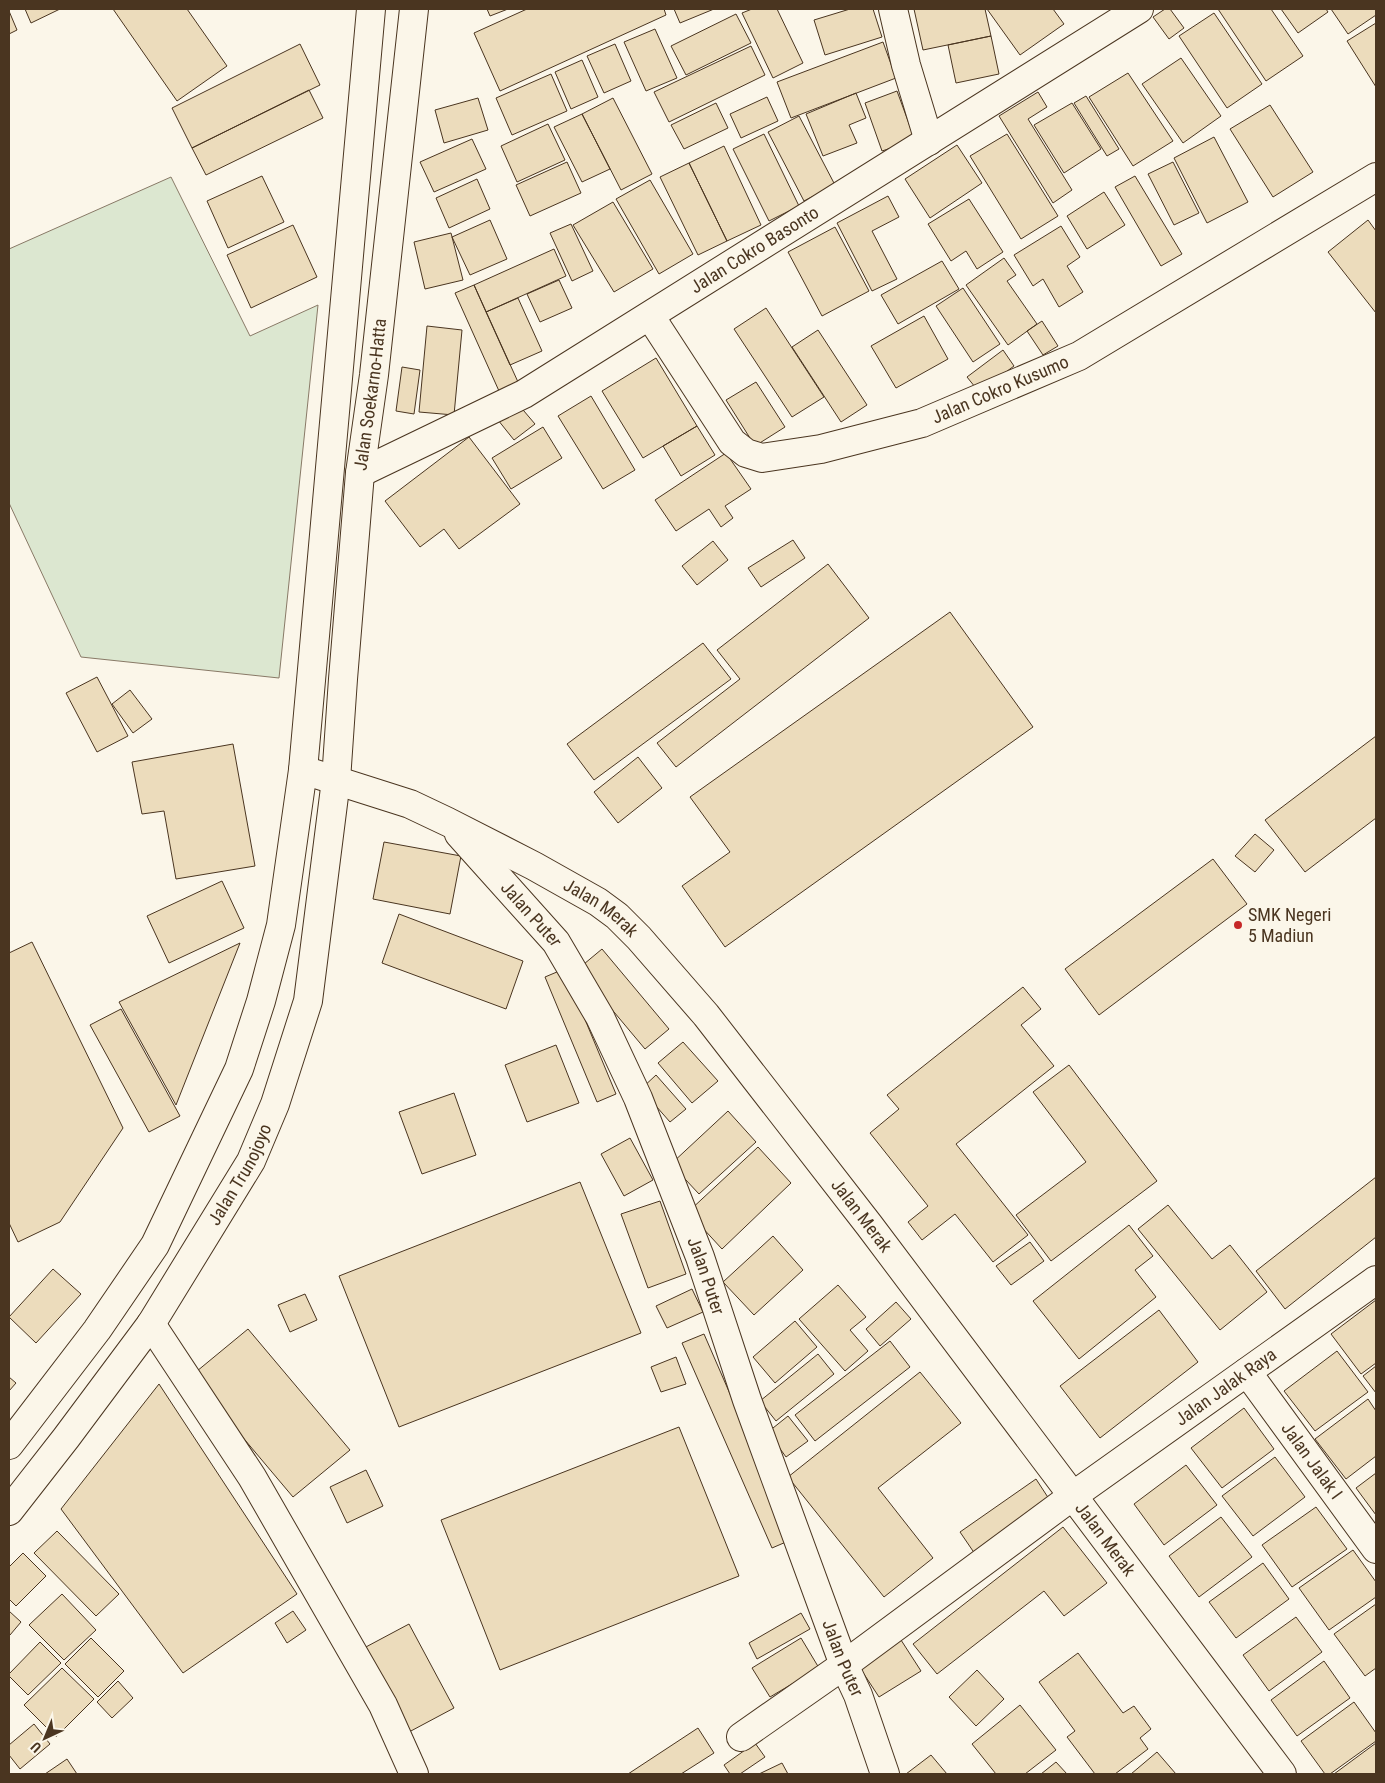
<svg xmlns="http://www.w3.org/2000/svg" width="1385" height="1783" font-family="'Roboto Condensed',sans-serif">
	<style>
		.green { fill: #dce7d0; stroke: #887966 }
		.building { fill: #ecdcbc; stroke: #4a3520 }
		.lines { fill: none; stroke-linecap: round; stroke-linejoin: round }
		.minor-casing { stroke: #4a3520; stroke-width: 30 }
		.highway-casing { stroke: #4a3520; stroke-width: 30 }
		.minor { stroke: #fbf6e9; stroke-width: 28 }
		.highway { stroke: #fbf6e9; stroke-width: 28 }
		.poi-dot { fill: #c62828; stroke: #fbf6e9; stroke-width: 2 }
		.labels { text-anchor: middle; stroke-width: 4; stroke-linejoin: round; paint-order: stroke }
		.street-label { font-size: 18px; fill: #4a3520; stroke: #fbf6e9 }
		.poi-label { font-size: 18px; fill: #4a3520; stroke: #fbf6e9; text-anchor: start }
	</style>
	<rect width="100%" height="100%" fill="#fbf6e9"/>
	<path class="green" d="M171,177L250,336L318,305L279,678L81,657L9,503V249Z"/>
	<path class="building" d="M25,9H60L31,23Z
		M113,9H187L227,66L177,101Z
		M487,9H508L490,16Z
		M527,9H664L666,15L500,91L474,33Z
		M674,9H714L680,23Z
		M752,9H777L803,63L773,78L742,13Z
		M850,9H873L882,37L825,55L814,20Z
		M914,9H985L991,36L923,50Z
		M987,9H1053L1064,24L1020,55Z
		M1165,9H1170L1184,28L1169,39L1153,17Z
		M1218,9H1271L1303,56L1266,81Z
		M1281,9H1326L1328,12L1298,33Z
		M1331,9H1376V15L1348,34Z
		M9,11L17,30L9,34Z
		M1214,13L1262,84L1227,108L1179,36Z
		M736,14L751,43L686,75L671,46Z
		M1376,23V87L1347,41Z
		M655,29L677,78L646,91L624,42Z
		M991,36L999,74L956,83L948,45Z
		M883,42L896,78L791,118L777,82Z
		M300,44L320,85L192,148L172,108Z
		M615,44L631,81L604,93L587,56Z
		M751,46L765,75L669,122L654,92Z
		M1181,58L1221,116L1183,143L1142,84Z
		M582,60L598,97L571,109L555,72Z
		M1128,73L1173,141L1133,166L1089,97Z
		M551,74L567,111L512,135L496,98Z
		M309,90L323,118L206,175L192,148Z
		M897,91L915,140L882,151L865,103Z
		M1038,92L1047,107L1028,119L1072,190L1053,203L999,116Z
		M856,93L866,118L849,125L857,143L823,156L806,114Z
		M1086,96L1119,149L1107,156L1074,103Z
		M767,97L778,121L741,138L730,114Z
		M478,98L488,130L444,143L435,110Z
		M613,98L652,174L621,190L582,114Z
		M716,103L728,128L684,149L671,125Z
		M1072,103L1101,149L1064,173L1034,125Z
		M1270,105L1313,172L1273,197L1230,129Z
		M582,114L610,169L582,182L554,127Z
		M799,116L835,185L804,201L768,132Z
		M548,124L565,160L517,182L501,146Z
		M764,134L799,206L769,221L733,149Z
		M1007,134L1058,216L1021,239L970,156Z
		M1214,137L1248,202L1207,223L1174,158Z
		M472,139L486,169L434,192L420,162Z
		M957,145L982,183L930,218L905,179Z
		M724,146L761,225L727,241L689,163Z
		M567,162L581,193L530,216L516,185Z
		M1173,162L1199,213L1174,225L1148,174Z
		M689,163L727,241L698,255L660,177Z
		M262,176L284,222L228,248L207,201Z
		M1135,176L1182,254L1161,266L1115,187Z
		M477,179L490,209L449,228L436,198Z
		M650,180L693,254L659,274L616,199Z
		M1104,192L1125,225L1087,249L1067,216Z
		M888,196L899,217L872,231L897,279L872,291L837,223Z
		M969,199L1003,252L977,269L966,251L951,261L928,224Z
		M613,202L653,269L614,292L573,225Z
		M490,220L507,259L470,275L452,237Z
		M1368,220L1376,231V313L1328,252Z
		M571,224L593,271L572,281L550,233Z
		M293,225L317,277L251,308L227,255Z
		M1061,226L1080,257L1067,266L1083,292L1059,307L1043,279L1033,286L1014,255Z
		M835,227L869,291L822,316L788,252Z
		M451,233L463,280L425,289L414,242Z
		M554,249L566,276L486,312L474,285Z
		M1004,258L1016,275L1007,281L1037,324L1008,345L966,285Z
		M942,261L959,289L898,324L881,295Z
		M559,280L572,308L540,322L527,294Z
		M474,285L518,382L499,391L455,293Z
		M963,288L1000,344L973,362L936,306Z
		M518,298L542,351L510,365L486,312Z
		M766,308L824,397L792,417L734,329Z
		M924,316L948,359L896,388L871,346Z
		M1042,321L1058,346L1043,355L1027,331Z
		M427,326L462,330L454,415L419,412Z
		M818,330L867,405L841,422L792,347Z
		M1003,350L1014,366L979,392L967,377Z
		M656,358L697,426L643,458L602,391Z
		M402,367L420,370L414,414L396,411Z
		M756,382L785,427L755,446L726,400Z
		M591,396L635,470L603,489L558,416Z
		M518,404L535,424L514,440L498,420Z
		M697,426L715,455L681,476L663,446Z
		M543,427L562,458L511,489L492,458Z
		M469,437L520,504L459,549L444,529L420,547L385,501Z
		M726,453L751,489L725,506L733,518L721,527L709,509L676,531L655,500Z
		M793,540L805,558L761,587L748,568Z
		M713,541L728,560L697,585L682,566Z
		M828,564L869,618L676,767L657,743L740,679L717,650Z
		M950,612L1033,727L725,947L682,886L730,852L690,797Z
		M703,643L731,679L594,780L567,744Z
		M97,677L128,736L97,752L66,693Z
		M130,690L152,719L133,733L112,704Z
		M1376,736V818L1305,872L1265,820Z
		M233,744L255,866L176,879L164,811L142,814L132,762Z
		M638,757L662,788L618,823L594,792Z
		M1255,834L1274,850L1255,872L1235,856Z
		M384,842L461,856L450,914L373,899Z
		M1213,859L1247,904L1099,1015L1065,969Z
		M222,881L244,928L169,963L147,916Z
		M399,914L523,961L506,1009L382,963Z
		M32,942L123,1128L60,1222L18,1242L9,1223V953Z
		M240,943L176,1105L119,1002Z
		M602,949L669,1029L645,1049L578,969Z
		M564,969L616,1094L597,1102L545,977Z
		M1023,987L1041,1009L1021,1025L1054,1066L956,1144L1028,1235L993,1262L955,1214L922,1240L908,1222L928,1206L870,1133L899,1109L887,1095Z
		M121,1009L180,1116L149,1132L90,1025Z
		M683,1042L718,1081L692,1103L658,1063Z
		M556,1045L579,1103L527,1122L505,1065Z
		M1069,1065L1157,1181L1051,1261L1016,1215L1086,1162L1033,1092Z
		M656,1075L686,1109L670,1122L641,1089Z
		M454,1093L476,1155L422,1174L399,1112Z
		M728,1111L756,1142L699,1194L671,1164Z
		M630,1138L653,1180L624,1196L601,1154Z
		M758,1147L791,1183L722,1249L688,1212Z
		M1376,1177V1237L1285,1309L1256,1271Z
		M580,1182L641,1333L399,1427L339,1276Z
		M660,1201L686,1274L648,1288L621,1214Z
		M1168,1205L1212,1259L1230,1245L1267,1292L1220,1330L1138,1229Z
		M1129,1225L1153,1256L1135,1270L1156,1297L1079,1359L1033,1301Z
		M773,1236L803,1270L754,1315L723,1282Z
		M1030,1242L1044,1261L1011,1285L996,1266Z
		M53,1269L81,1294L36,1343L9,1317Z
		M838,1285L866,1317L850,1330L868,1351L845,1371L799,1319Z
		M692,1289L703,1312L667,1328L656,1306Z
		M305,1294L317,1320L290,1332L278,1305Z
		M1376,1300V1363L1361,1374L1331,1334Z
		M896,1302L911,1319L880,1346L866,1329Z
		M1159,1310L1198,1362L1100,1438L1060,1386Z
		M795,1321L817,1347L775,1383L753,1357Z
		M248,1329L350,1450L293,1497L191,1376Z
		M704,1334L793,1539L772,1548L682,1343Z
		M890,1341L910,1367L815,1441L795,1415Z
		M1337,1351L1368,1392L1315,1431L1284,1391Z
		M818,1354L834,1374L776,1421L760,1401Z
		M676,1357L686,1384L661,1392L651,1367Z
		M1376,1366V1393L1363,1376Z
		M920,1372L961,1423L878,1488L933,1558L884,1597L788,1477Z
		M9,1377L16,1383L9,1391Z
		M159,1384L297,1594L183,1673L61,1509Z
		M1368,1399L1376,1411V1456L1346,1479L1315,1439Z
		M1244,1408L1274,1449L1222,1488L1191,1448Z
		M788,1416L808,1441L786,1457L768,1432Z
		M679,1427L739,1576L500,1670L441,1520Z
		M1275,1457L1305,1497L1253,1536L1222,1496Z
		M1186,1465L1217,1505L1164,1545L1134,1504Z
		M366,1470L383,1506L347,1523L330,1487Z
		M1376,1473V1515L1356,1488Z
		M1036,1479L1051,1502L975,1554L960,1532Z
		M1316,1507L1347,1549L1292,1587L1262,1545Z
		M1221,1517L1252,1557L1199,1597L1169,1556Z
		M1063,1527L1107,1583L1064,1616L1044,1591L937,1674L913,1644Z
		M57,1531L119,1594L96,1616L34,1553Z
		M1353,1550L1376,1582V1597L1329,1630L1299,1588Z
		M23,1553L46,1576L16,1606L9,1599V1567Z
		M1263,1563L1289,1599L1236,1638L1209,1602Z
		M62,1594L96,1630L64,1660L29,1625Z
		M1376,1604V1668L1365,1676L1334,1634Z
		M9,1611L21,1622L10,1635L9,1634Z
		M293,1611L306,1630L287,1643L275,1623Z
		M801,1613L810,1629L757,1659L749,1643Z
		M1296,1617L1322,1652L1269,1691L1243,1655Z
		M409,1624L454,1708L409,1732L364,1648Z
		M91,1638L124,1671L98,1697L65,1664Z
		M801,1638L819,1668L770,1697L752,1668Z
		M901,1640L921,1671L879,1697L860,1668Z
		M40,1642L61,1663L28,1695L9,1676V1674Z
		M1078,1653L1123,1713L1134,1706L1151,1729L1140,1738L1148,1749L1115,1774H1095L1067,1737L1075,1731L1039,1682Z
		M1324,1661L1350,1698L1297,1736L1271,1700Z
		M62,1668L94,1699L56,1737L24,1705Z
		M977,1670L1004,1699L976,1726L949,1697Z
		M118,1681L133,1698L112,1718L97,1702Z
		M1354,1702L1376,1733V1741L1330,1774H1325L1301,1741Z
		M1020,1705L1056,1750L1025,1774H996L972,1744Z
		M34,1724L50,1744L20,1769L9,1755V1745Z
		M698,1728L714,1753L681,1774H628Z
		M755,1743L765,1757L740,1774H730L724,1765Z
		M1376,1743V1774H1334Z
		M1157,1752L1176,1774H1131Z
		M931,1755L947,1774H906Z
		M67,1759L77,1774H45Z
		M1056,1762L1067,1774H1041Z
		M782,1763L788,1774H759Z"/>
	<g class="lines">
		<defs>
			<g id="minor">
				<path d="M893,9L906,65L929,141"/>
				<path id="s1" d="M650,316L732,442L746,453L762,458L821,449L922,423L1079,356L1376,177"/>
				<path id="s2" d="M360,473L524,394L1139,9"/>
				<path id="s3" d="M303,770L410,804L448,822L534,866L598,902L617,916L639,938L706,1015L869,1225L1282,1774"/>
				<path id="s4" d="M459,834L556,942L600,1017L638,1098L700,1257L747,1400L844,1665L858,1695L885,1774"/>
				<path d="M151,1324L252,1477L383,1705L414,1774"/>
				<path id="s5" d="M1247,1372L1376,1549"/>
				<path id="s6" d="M741,1737L844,1665L1074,1495L1376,1280"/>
			</g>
			<g id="highway">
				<path d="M9,1445L97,1330L155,1245L239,1069L261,1001L281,925L303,770L371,9"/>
				<path id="s7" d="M9,1511L66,1438L151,1324L251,1161L275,1104L308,1001L336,780L343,679L360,473L374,375L414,9"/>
			</g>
		</defs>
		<use href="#minor" class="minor-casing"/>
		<use href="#highway" class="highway-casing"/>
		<use href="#minor" class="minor"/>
		<use href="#highway" class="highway"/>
	</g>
	<circle class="poi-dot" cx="1238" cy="925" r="5"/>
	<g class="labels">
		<g class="street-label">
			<text dy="6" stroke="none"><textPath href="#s2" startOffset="454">Jalan Cokro Basonto</textPath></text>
			<text dy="6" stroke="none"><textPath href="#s1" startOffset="434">Jalan Cokro Kusumo</textPath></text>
			<text dy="6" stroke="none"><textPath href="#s7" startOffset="1206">Jalan Soekarno-Hatta</textPath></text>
			<text dy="6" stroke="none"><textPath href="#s3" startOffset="330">Jalan Merak</textPath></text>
			<text dy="6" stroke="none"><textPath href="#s4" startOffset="108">Jalan Puter</textPath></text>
			<text dy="6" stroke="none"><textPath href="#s7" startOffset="409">Jalan Trunojoyo</textPath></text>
			<text dy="6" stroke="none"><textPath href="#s3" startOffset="735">Jalan Merak</textPath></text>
			<text dy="6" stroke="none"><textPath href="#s4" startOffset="512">Jalan Puter</textPath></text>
			<text dy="6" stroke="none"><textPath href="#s6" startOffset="598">Jalan Jalak Raya</textPath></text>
			<text dy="6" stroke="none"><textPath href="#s5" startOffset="110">Jalan Jalak I</textPath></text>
			<text dy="6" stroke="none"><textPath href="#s3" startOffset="1140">Jalan Merak</textPath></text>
			<text dy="6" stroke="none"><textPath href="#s4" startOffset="918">Jalan Puter</textPath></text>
		</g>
		<g class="poi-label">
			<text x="1248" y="921">SMK Negeri<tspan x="1248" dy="21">5 Madiun</tspan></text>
		</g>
	</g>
	<rect width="1385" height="1783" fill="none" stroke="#4a3520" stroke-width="20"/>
	<g transform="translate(45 1738) rotate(224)" stroke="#fbf6e9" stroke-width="4" paint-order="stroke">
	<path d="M0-4L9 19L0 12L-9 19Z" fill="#4a3520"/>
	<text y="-8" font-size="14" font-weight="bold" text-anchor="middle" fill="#4a3520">U</text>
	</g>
</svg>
